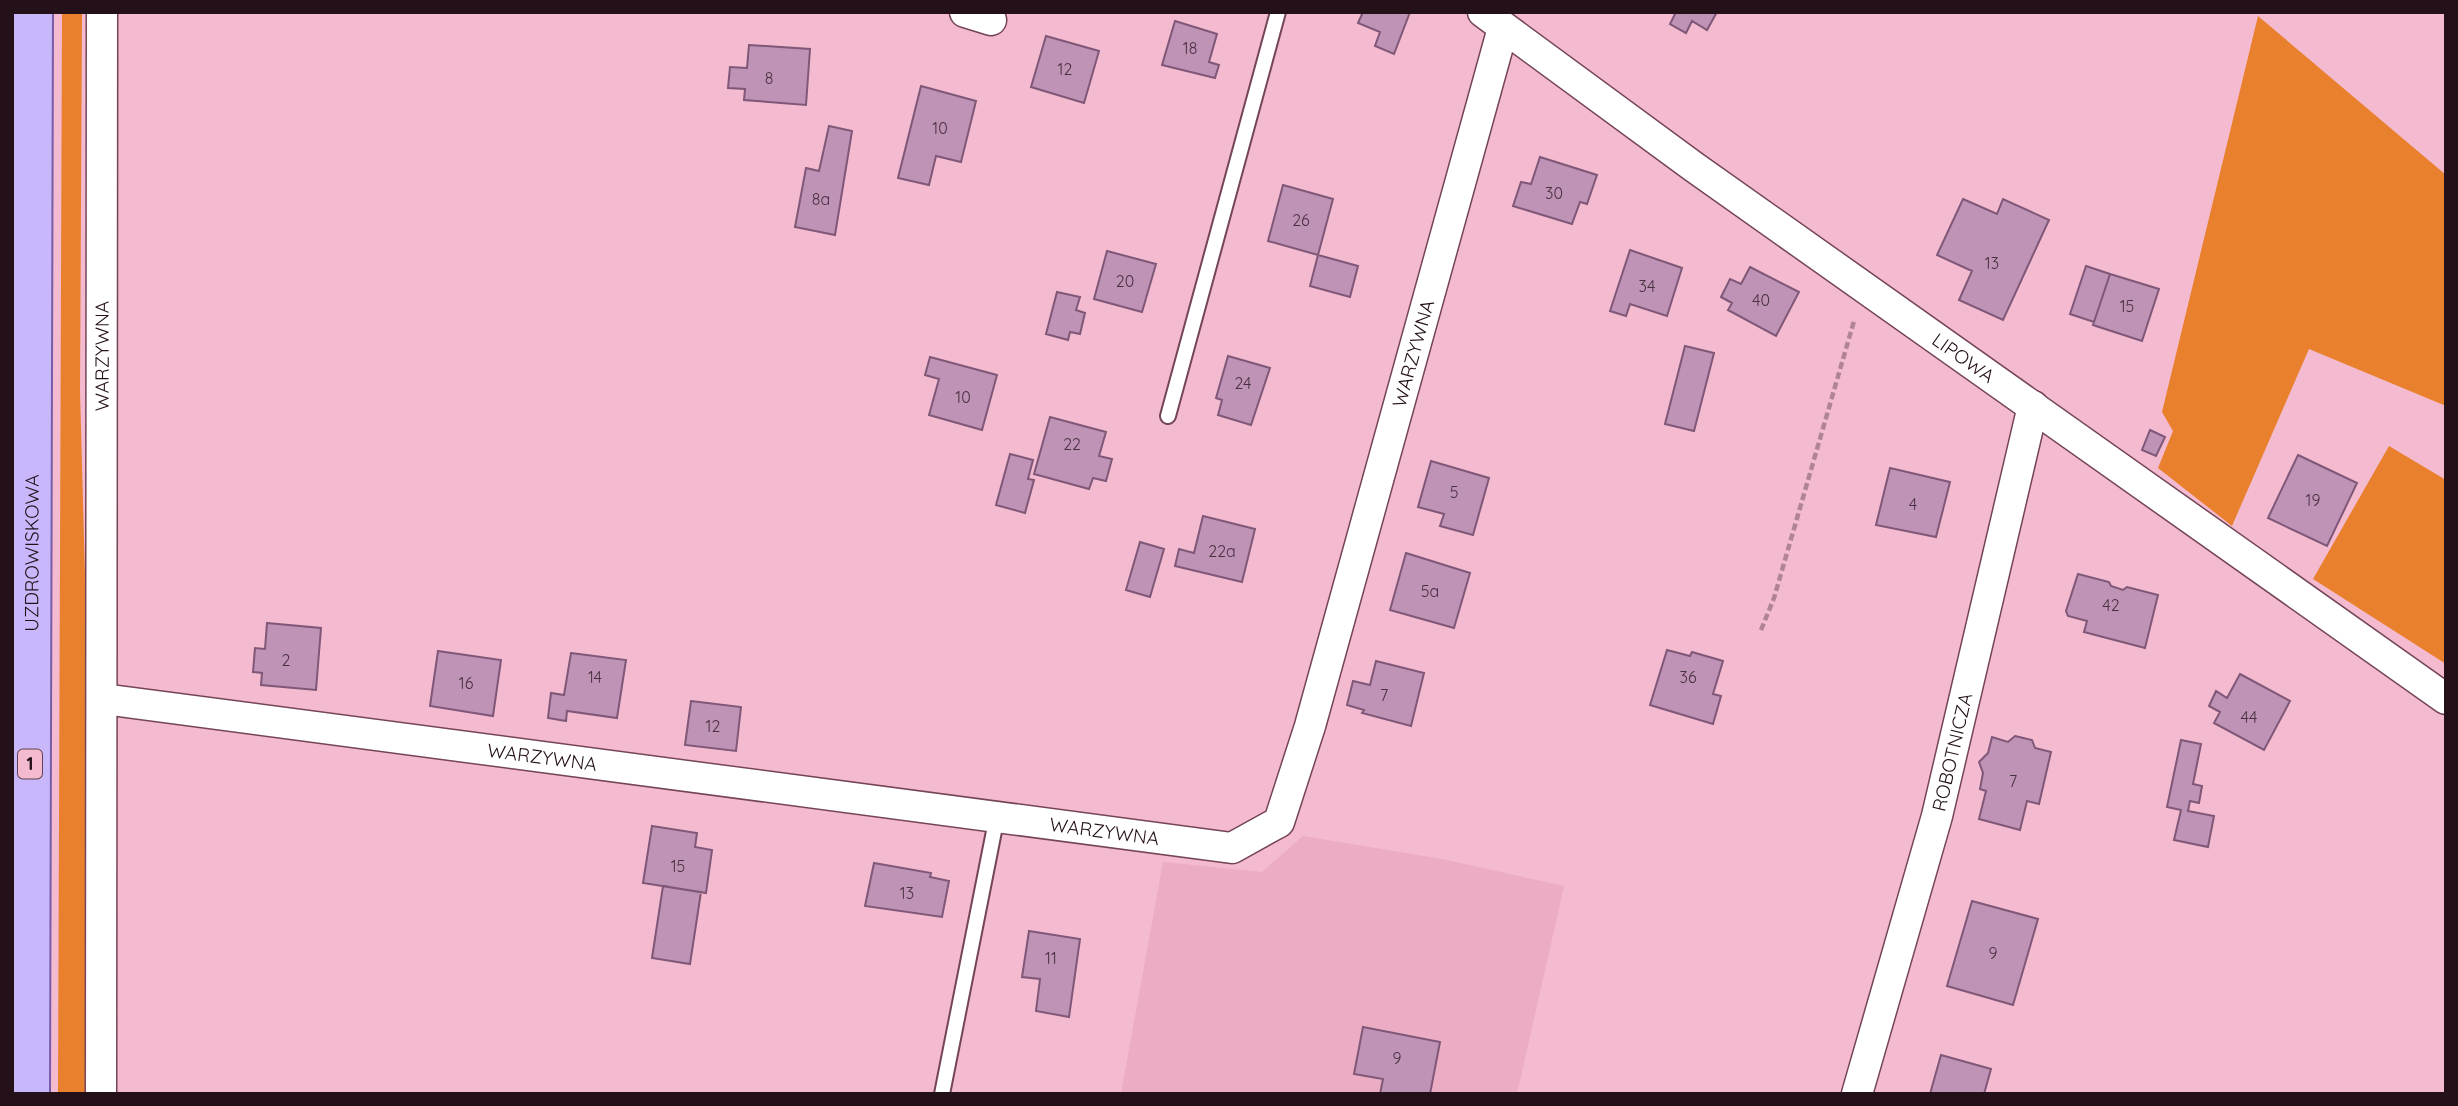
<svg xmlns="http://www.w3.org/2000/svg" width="2458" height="1106" font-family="Quicksand,sans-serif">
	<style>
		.built { fill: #ebacc4 }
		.green { fill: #e9802d }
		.building { fill: #bf93b6; stroke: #7f5777; stroke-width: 2 }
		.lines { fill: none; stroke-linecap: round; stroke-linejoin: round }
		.lane-casing { stroke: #744458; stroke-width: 18 }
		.street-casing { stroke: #744458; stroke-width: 33 }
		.primary-casing { stroke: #775da8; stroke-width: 42 }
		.path { stroke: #b18495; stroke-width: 4.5; stroke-dasharray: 7 3.5; stroke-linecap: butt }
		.lane { stroke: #fff; stroke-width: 14 }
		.street { stroke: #fff; stroke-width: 30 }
		.primary { stroke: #c8b7fa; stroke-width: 38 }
		.labels { text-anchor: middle; stroke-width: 6; stroke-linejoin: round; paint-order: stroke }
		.number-label { font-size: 16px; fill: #4a3140 }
		.shield { fill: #f3bad0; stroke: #61434f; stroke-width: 2 }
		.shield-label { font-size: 18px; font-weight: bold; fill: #231018 }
		.street-label { font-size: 19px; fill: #231018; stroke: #f3bad0 }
	</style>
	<rect width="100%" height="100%" fill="#f3bad0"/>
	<path class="built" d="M1303,836L1442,859L1564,886L1517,1094H1121L1163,862L1262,872Z"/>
	<path class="green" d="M62,12H82L80,392L91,795L89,1094H58Z
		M2258,16L2446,175V406L2309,349L2232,526L2158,468L2173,431L2162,412Z
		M2389,446L2446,480V664L2313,579Z"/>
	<path class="building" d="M1363,12H1410L1394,54L1375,46L1380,32L1358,23Z
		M1676,12H1717L1707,30L1692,21L1686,33L1670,24Z
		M1175,21L1217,34L1209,62L1219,65L1215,78L1162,65Z
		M1046,36L1099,51L1084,103L1031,87Z
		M749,45L810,49L806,105L744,100L745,89L728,88L730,67L747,68Z
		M921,86L976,101L961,162L936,156L929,185L898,178Z
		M829,126L852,131L835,235L795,227L806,168L819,171Z
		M1540,157L1597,175L1587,204L1580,202L1572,224L1513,206L1521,182L1531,184Z
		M1283,185L1333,199L1318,255L1268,241Z
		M1963,199L1997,214L2003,199L2049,220L2003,320L1959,300L1972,271L1937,255Z
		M1630,250L1682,268L1667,316L1630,304L1626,316L1610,311Z
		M1107,251L1156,264L1142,312L1094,299Z
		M1318,255L1358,266L1350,297L1310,286Z
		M2086,266L2110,274L2094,322L2070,314Z
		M1750,267L1799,292L1776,336L1728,310L1732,303L1721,297L1730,279L1741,284Z
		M2110,274L2159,289L2142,341L2093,325Z
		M1057,292L1080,297L1076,310L1085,313L1080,334L1070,332L1068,340L1046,334Z
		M1685,346L1714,353L1694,431L1665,424Z
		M1228,356L1270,368L1251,425L1218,415L1222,400L1216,398Z
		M930,357L997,375L982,430L929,415L939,379L925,375Z
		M1050,417L1106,432L1099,456L1112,459L1106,481L1093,478L1089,489L1034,474Z
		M2150,430L2165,437L2156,456L2142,450Z
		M1010,454L1033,460L1028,479L1034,480L1025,513L996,505Z
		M2298,455L2357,483L2327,546L2268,518Z
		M1431,461L1489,478L1473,535L1440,526L1444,514L1418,507Z
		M1890,468L1950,482L1936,537L1876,525Z
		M1203,516L1255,529L1242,582L1175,566L1179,549L1194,553Z
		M1140,542L1164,549L1150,597L1126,590Z
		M1406,553L1470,573L1454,628L1390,610Z
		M2078,574L2109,582L2111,586L2123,590L2127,587L2158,595L2145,648L2084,632L2087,621L2068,616L2066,611Z
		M267,623L321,628L316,690L261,685L262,673L253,672L255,648L265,649Z
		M1667,650L1690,656L1692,652L1723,661L1713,694L1721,696L1713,724L1650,705Z
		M438,651L501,660L493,716L430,706Z
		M571,653L626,660L617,718L567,711L566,721L548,718L551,693L564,695Z
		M1376,661L1424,673L1411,726L1362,713L1364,710L1347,705L1353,681L1370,685Z
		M2240,674L2290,701L2264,750L2214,723L2220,712L2209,706L2216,691L2227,698Z
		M691,701L741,707L736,751L685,745Z
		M2015,736L2032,740L2035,748L2051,752L2039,804L2027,801L2020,830L1979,819L1986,791L1980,789L1983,773L1979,762L1988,753L1992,737L2008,742Z
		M2181,740L2201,744L2193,784L2202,786L2199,803L2190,801L2188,811L2214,816L2208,847L2174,840L2181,810L2167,807Z
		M652,826L697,833L695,847L712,850L706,893L643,883Z
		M874,863L931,873L930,877L949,881L942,917L865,906Z
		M663,886L701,892L690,964L652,958Z
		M1972,901L2038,919L2013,1005L1947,986Z
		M1029,931L1080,939L1069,1017L1036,1011L1040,979L1022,977Z
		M1363,1027L1440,1042L1430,1094H1380L1383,1079L1354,1074Z
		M1941,1055L1991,1069L1984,1094H1930Z"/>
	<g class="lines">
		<defs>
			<path id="lane" d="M1168,416L1278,12
				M942,1094L997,816"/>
			<g id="street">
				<path d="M965,12L991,20"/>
				<path id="s1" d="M1483,12L1694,167L2446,699"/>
				<path id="s2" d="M103,699L1232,848L1279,822L1310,726L1503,28"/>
				<path id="s3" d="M101,1094L102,12"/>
				<path id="s4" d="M1857,1094L1937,816L2033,406"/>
			</g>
			<g id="primary">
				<path id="s5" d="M30,1094L33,12"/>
			</g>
		</defs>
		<use href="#lane" class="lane-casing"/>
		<use href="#street" class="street-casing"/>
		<use href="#primary" class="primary-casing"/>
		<path class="path" d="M1761,630L1774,598L1854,321"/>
		<use href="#lane" class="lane"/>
		<use href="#street" class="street"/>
		<use href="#primary" class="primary"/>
	</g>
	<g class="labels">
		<g class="number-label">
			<text x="1190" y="54">18</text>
			<text x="1065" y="75">12</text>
			<text x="769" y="84">8</text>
			<text x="940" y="134">10</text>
			<text x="1554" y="199">30</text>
			<text x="821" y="205">8a</text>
			<text x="1301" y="226">26</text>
			<text x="1992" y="269">13</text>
			<text x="1125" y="287">20</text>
			<text x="1647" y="292">34</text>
			<text x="1761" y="306">40</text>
			<text x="2127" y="312">15</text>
			<text x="1243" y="389">24</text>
			<text x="963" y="403">10</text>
			<text x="1072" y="450">22</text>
			<text x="1454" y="498">5</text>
			<text x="2313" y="506">19</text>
			<text x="1913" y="510">4</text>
			<text x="1222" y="557">22a</text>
			<text x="1430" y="597">5a</text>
			<text x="2111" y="611">42</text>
			<text x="286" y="666">2</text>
			<text x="595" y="683">14</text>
			<text x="1688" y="683">36</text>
			<text x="466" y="689">16</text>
			<text x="1384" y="701">7</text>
			<text x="2249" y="723">44</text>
			<text x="713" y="732">12</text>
			<text x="2013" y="787">7</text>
			<text x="678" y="872">15</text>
			<text x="907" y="899">13</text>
			<text x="1993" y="959">9</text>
			<text x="1051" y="964">11</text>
			<text x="1397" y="1064">9</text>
		</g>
		<rect class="shield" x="18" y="749.5" width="24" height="29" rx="5"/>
		<g class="shield-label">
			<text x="30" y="770">1</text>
		</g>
		<g class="street-label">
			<text dy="7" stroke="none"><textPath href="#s2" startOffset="1680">WARZYWNA</textPath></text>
			<text dy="7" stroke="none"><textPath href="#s3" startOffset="738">WARZYWNA</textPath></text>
			<text dy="7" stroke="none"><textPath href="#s1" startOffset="592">LIPOWA</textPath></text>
			<text dy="7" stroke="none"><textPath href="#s5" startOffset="541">UZDROWISKOWA</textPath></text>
			<text dy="7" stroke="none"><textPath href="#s4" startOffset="355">ROBOTNICZA</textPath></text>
			<text dy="7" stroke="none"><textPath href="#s2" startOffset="443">WARZYWNA</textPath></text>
			<text dy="7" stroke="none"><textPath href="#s2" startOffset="1010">WARZYWNA</textPath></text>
		</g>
	</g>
	<rect width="2458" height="1106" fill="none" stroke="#231018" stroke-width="28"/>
</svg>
